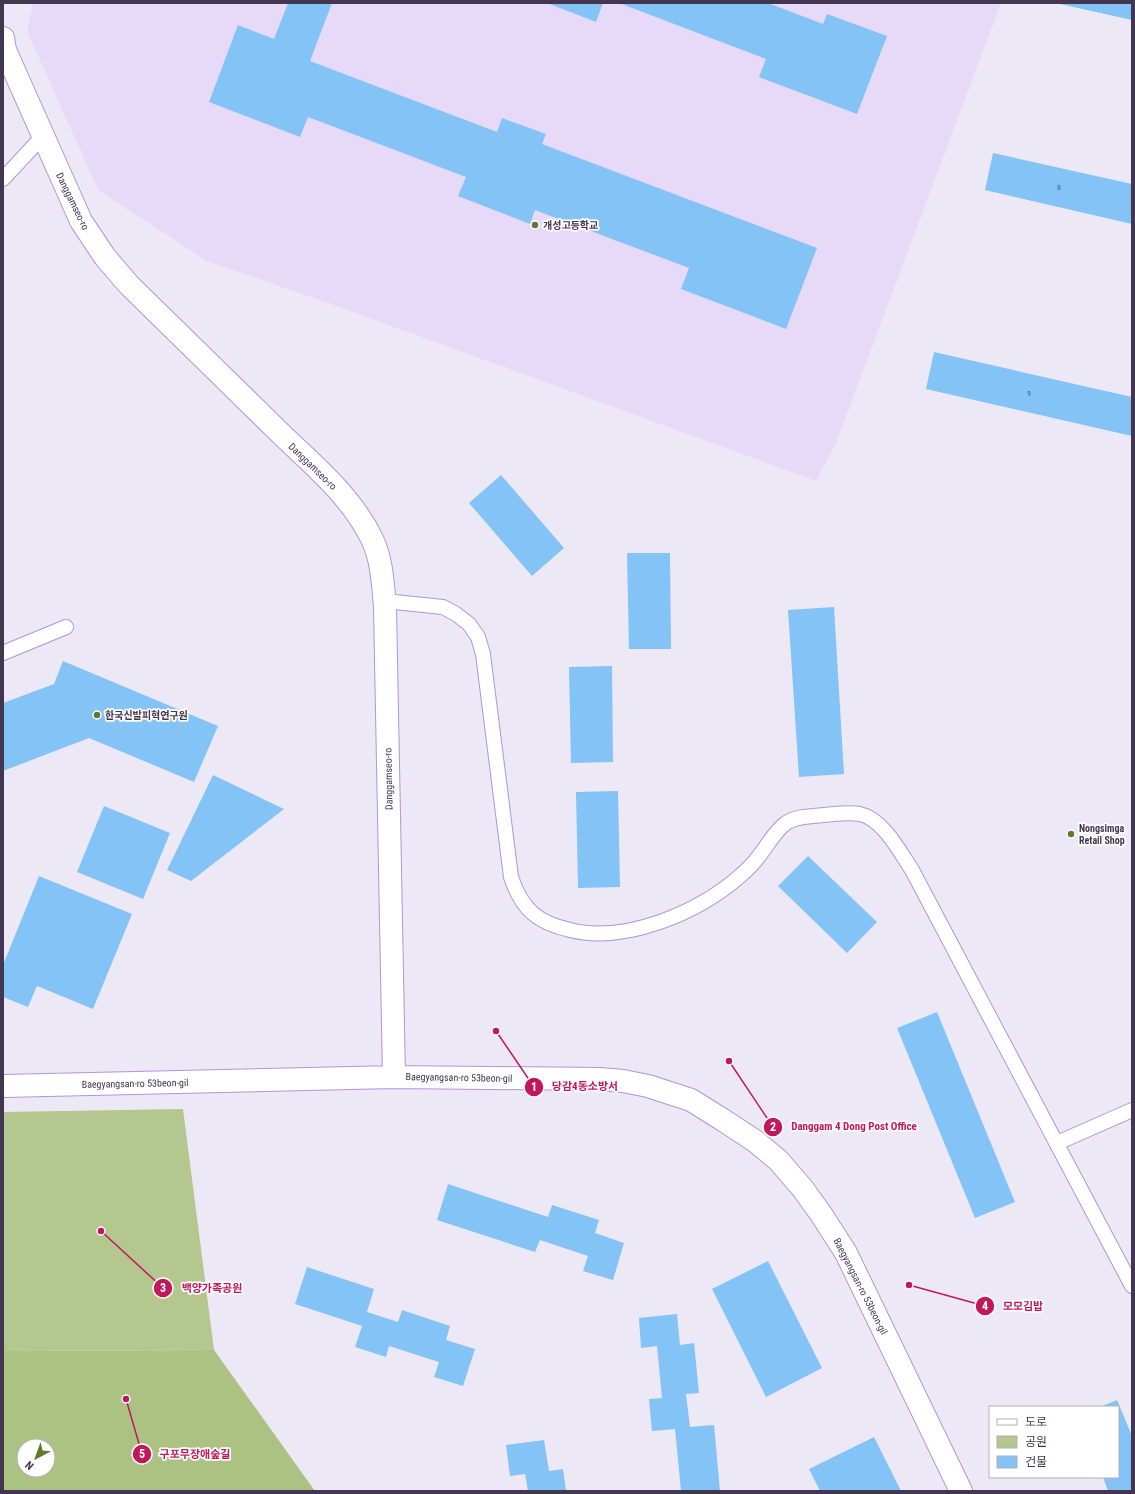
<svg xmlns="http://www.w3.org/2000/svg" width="1135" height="1494" font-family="'Roboto Condensed','Noto Sans KR',sans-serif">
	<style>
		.built { fill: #e7daf9 }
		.green { fill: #b3c78f }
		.forest { fill: #acc282; fill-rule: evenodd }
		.building { fill: #84c3f6 }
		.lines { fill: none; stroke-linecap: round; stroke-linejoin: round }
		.lane-casing { stroke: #b195d6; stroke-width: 16 }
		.secondary-casing { stroke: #b195d6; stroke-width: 24 }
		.lane { stroke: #fff; stroke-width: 14 }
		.secondary { stroke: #fff; stroke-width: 22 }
		.poi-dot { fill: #61792b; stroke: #fff; stroke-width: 1.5 }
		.labels { text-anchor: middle; stroke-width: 3.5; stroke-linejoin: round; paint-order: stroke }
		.number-label { font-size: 8px; fill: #52597a }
		.street-label { font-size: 10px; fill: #423651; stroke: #fff }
		.poi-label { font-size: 10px; font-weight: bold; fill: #423651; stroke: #fff; text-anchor: start }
		.leader { fill: none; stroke: #c2185b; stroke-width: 1.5 }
		.callout-dot { fill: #c2185b; stroke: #fff; stroke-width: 1.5 }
		.mark-label { font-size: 12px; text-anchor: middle; font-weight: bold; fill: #fff }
		.callout-label { font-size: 11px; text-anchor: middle; font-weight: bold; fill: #c2185b; stroke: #fff; stroke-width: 3.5; stroke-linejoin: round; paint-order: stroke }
	</style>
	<rect width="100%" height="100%" fill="#ede8f6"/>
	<path class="built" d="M33,3H1001L836,443L816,481L342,308L207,261L98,190L27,31Z"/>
	<path class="green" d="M183,1109L214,1350L3,1351V1112Z"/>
	<path class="forest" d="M214,1350L315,1491H3V1351ZM24,1446H48V1470H24Z"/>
	<path class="building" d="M288,3H332L310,61L497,132L502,118L546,134L542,144L817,248L786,329L681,289L689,268L535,210L530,224L458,196L466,177L308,117L300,137L209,102L238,25L274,39Z
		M547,3H603L596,22Z
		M619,3H768L823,24L827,14L887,36L857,114L759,77L766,59Z
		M1060,3H1132V20L1060,4Z
		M993,153L1132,184V224L985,190Z
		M934,352L1132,397V436L926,389Z
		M501,475L564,548L532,576L469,503Z
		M627,553H670L671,649H629Z
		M834,607L844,774L799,777L788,610Z
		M63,661L218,726L194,782L89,738L3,771V703L54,684Z
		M612,666L613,762L571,763L569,667Z
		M213,775L284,809L191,881L167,870Z
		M618,791L620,887L578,888L576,792Z
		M104,806L170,833L143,899L77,872Z
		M808,856L877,922L847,953L778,886Z
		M39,876L132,914L93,1009L37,986L28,1007L3,997V965Z
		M937,1012L1015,1202L975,1218L897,1028Z
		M448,1184L548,1217L552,1205L599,1220L595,1233L624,1243L613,1280L583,1271L588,1256L540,1240L535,1252L437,1220Z
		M768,1261L822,1368L766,1397L712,1289Z
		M307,1267L374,1289L367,1312L398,1322L402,1310L450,1326L446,1340L475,1349L463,1386L434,1377L439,1362L389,1346L386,1357L355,1347L362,1326L295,1304Z
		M677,1314L680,1345L694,1343L699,1393L686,1394L690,1427L714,1425L720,1491H681L675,1429L652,1431L649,1399L662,1398L657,1346L641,1348L639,1318Z
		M1117,1400L1132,1436V1491H1108L1103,1477H1118V1407H1100Z
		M874,1437L901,1491H820L809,1469Z
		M544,1440L549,1471L563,1469L566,1491H528L525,1474L510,1476L506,1445Z"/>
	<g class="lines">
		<defs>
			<path id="lane" d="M3,179L43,136
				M385,601L443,607L456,614L469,624L478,637L483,654L511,877C522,910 538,923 570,930C626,944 699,912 740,876C747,870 754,863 759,856C768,845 774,832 786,823C796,816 812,816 824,815C836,814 848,812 860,814C883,819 900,852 912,870L1132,1286
				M3,653L66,627
				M1057,1143L1132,1110"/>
			<path id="secondary" d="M3,38L5,50L81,221L105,257L129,285C177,332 226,380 274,427C310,463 351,494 373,541C382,561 383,585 385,607L394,1077
				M3,1086L394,1077L600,1079L623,1081L648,1086L691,1100L723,1120L755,1141L778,1160L803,1189L821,1214L846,1253L961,1491"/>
		</defs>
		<use href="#lane" class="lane-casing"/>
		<use href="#secondary" class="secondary-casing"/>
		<use href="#lane" class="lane"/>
		<use href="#secondary" class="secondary"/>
	</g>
	<g class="poi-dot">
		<circle cx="535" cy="225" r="4"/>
		<circle cx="97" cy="715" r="4"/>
		<circle cx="1071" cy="834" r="4"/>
	</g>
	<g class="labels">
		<g class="number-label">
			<text x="1059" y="190">8</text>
			<text x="1029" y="396">9</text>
		</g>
		<g class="street-label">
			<text transform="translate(73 201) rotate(64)" y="4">Danggamseo-ro</text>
			<text transform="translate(313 466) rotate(44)" y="4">Danggamseo-ro</text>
			<text transform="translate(388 779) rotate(-91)" y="4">Danggamseo-ro</text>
			<text transform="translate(459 1077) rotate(1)" y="4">Baegyangsan-ro 53beon-gil</text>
			<text transform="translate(135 1083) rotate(-1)" y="4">Baegyangsan-ro 53beon-gil</text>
			<text transform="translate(861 1286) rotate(63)" y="4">Baegyangsan-ro 53beon-gil</text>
		</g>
		<g class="poi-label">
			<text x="543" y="229">개성고등학교</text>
			<text x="105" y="719">한국신발피혁연구원</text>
			<text x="1079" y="832">Nongsimga<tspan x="1079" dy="12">Retail Shop</tspan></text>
		</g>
	</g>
	<path class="leader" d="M496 1031L534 1087M729 1061L773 1127M101 1231L163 1288M909 1285L985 1306M126 1399L142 1454"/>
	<g class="callout-dot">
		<circle cx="496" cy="1031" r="4"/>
		<circle cx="729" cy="1061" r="4"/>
		<circle cx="101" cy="1231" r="4"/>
		<circle cx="909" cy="1285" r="4"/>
		<circle cx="126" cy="1399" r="4"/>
		<circle cx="534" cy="1087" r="10"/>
		<circle cx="773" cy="1127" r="10"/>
		<circle cx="163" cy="1288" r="10"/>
		<circle cx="985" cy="1306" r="10"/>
		<circle cx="142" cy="1454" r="10"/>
	</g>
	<g class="mark-label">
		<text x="534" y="1091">1</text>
		<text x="773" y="1131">2</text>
		<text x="163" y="1292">3</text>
		<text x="985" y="1310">4</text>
		<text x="142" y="1458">5</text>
	</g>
	<g class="callout-label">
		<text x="585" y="1090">당감4동소방서</text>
		<text x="854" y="1130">Danggam 4 Dong Post Office</text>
		<text x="212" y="1292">백양가족공원</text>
		<text x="1023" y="1310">모모김밥</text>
		<text x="195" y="1458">구포무장애숲길</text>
	</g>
	<rect width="1135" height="1494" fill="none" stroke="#423651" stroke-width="8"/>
	<rect x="989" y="1406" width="130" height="72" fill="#ffffff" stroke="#b3afb9"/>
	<rect x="997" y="1419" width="20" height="6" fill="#ffffff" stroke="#b3afb9"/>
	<text x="1025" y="1426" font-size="12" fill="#423651">도로</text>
	<rect x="997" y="1436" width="20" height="12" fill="#b3c78f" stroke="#b3afb9"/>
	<text x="1025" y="1446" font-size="12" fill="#423651">공원</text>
	<rect x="997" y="1456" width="20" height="12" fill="#84c3f6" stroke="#b3afb9"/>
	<text x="1025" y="1466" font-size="12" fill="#423651">건물</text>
	<g transform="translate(36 1458) rotate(221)"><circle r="19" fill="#ffffff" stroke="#b3afb9"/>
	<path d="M0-3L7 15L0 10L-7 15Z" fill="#61792b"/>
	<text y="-6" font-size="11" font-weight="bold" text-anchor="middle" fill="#423651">N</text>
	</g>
</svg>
